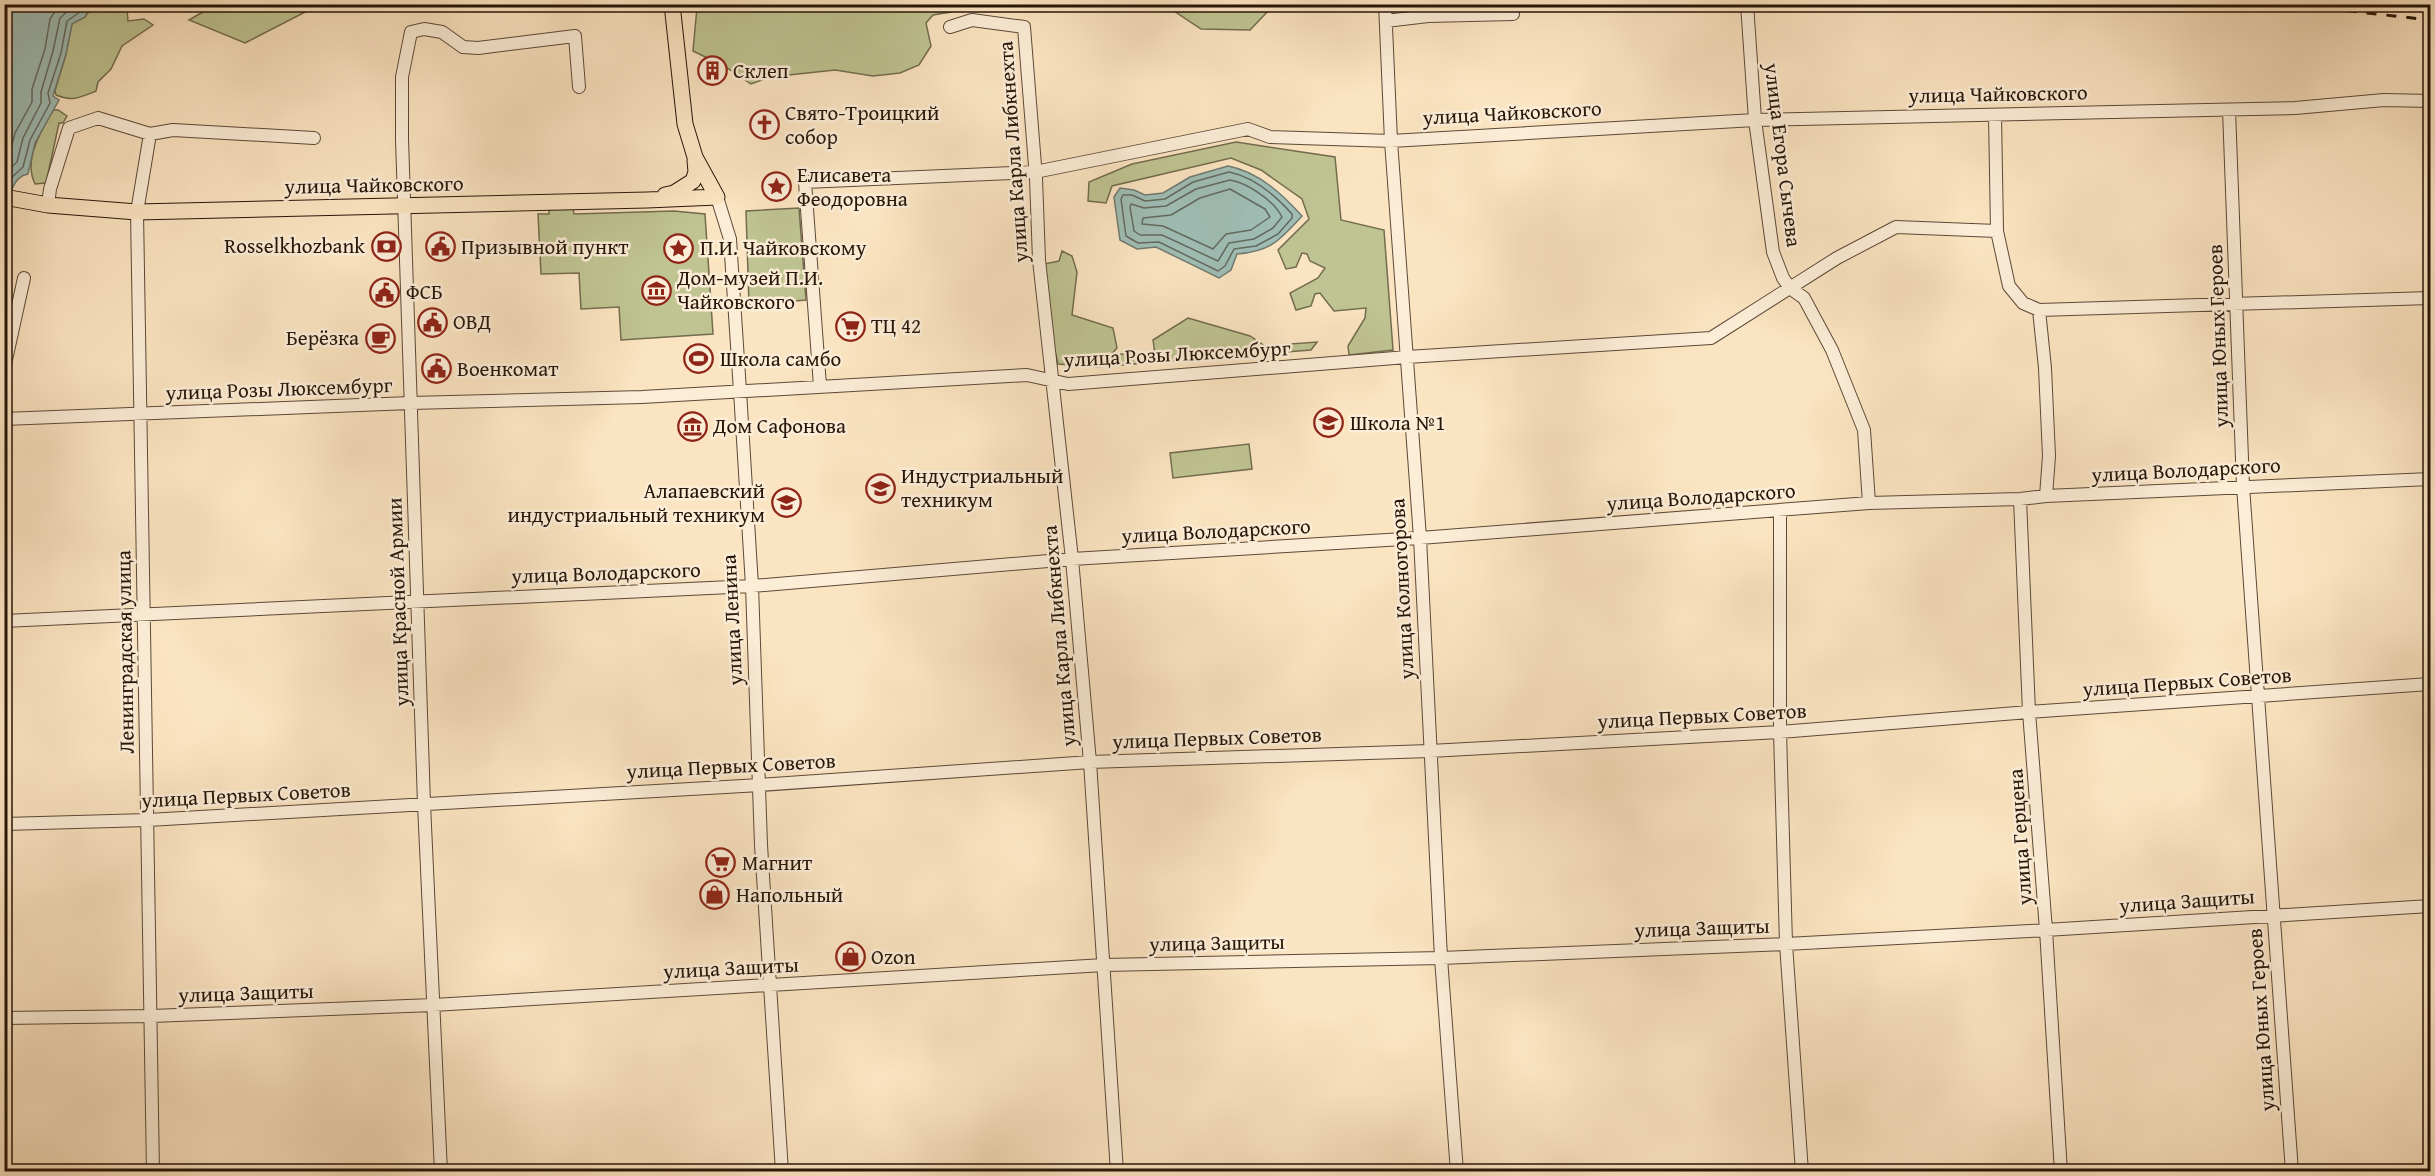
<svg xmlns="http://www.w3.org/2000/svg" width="2435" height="1176" font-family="'Gentium Book Plus',serif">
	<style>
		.green { fill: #bfc492; stroke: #736c4e; stroke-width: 1.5 }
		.water { fill: #9fbeb6; stroke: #6f7a71; stroke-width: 1.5 }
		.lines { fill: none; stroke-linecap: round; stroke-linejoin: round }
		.shore { stroke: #636a60; stroke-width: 1.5 }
		.minor-casing { stroke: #5c4937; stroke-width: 14 }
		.major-casing { stroke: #271509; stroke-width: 17 }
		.minor { stroke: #fcedd7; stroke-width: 12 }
		.major { stroke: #fbe4c1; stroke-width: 15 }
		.rail { stroke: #271509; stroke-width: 3; stroke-dasharray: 10 10; stroke-linecap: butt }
		.labels { text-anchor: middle; stroke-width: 5; stroke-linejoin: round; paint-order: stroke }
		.poi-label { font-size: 21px; fill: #271509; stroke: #fcedd7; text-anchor: start }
		.street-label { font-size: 21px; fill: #271509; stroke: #fcedd7 }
	</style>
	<rect width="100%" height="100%" fill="#fbe4c1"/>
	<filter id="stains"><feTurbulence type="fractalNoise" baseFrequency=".00333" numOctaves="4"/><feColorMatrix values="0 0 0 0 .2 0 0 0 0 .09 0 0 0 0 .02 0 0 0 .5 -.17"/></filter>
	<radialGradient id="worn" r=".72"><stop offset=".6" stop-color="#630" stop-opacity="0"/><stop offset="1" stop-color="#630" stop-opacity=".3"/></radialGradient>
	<path class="green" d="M94,5H122L127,10L128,21L144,19L153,25L122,46L111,69L98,82L96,91C81,97 72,102 56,95L55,91L66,54L72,23L85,17Z
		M215,5V4L364,5L309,10L245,43L189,20Z
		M694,5H953L951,12L933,15L926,23L931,46L919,65L900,73L873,76L835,70L770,77L751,84L724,66L693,51L697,7Z
		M1165,5H1286L1272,7L1250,30L1201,29Z
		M53,110H58L67,116L63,123H59L46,183L35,184C23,160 41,131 53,110Z
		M1236,142L1335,157L1341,220L1384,230L1393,350L1349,355L1348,346L1365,318L1366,308L1334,311L1320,293L1315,294L1311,306L1296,310L1290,293L1318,278L1325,268L1310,261L1307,254L1302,253L1296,267L1286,269L1278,250L1309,219L1302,199L1261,170L1231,158L1112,186L1106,203L1088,201L1089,182L1132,164Z
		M549,207H573L574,214L674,211L705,214L713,334L621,340L619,307L581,309L579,273L541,274L538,214H549Z
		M799,208L806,300L749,305L746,211Z
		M1062,251L1072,256L1077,272L1072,315L1113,328L1117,348L1100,367L1058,364L1049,325L1044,264L1059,261Z
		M1188,318L1250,336L1265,346L1317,342L1311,350L1108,366L1121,354H1155L1153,340Z
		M1249,444L1252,469L1173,478L1170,453Z"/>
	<path class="water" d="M5,5H91L85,17L72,24L66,54L53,96L59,100L35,143L28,174C9,177 8,206 5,221Z
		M1228,166C1259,172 1282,194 1302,216C1279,241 1271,251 1237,254L1231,270L1219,278L1156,247L1137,249L1120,240L1114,197L1120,188L1134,190L1145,195L1163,193L1190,177Z"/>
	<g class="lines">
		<path class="shore" d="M4,161L9,156L15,133L32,102V89L45,49L50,19L60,4
			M1229,172C1254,177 1276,196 1292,214V218L1278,234L1256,246L1234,249L1225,266L1218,271L1159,242L1138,243L1126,236L1121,199L1123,195H1132L1145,201L1165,199L1193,182Z
			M4,174L17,162L23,138L41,103V92L53,51L60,18L76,4
			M1230,180C1248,183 1274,201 1282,217L1273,228L1254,239L1229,243L1218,261L1162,235H1140L1134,231L1130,207L1131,204L1144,208L1166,206L1196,189Z
			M6,188L9,180L23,167L30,140L50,103L48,93L61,53L67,21L80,12L84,4
			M1230,189L1265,209L1270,217L1251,230L1226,234L1213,249L1163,226L1142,224L1143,218L1171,215L1200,198Z"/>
		<defs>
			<path id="minor" d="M1385,4L1391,141L1420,538L1441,958L1457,1172
				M1747,4L1755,120L1773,252L1783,278L1790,288L1804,298L1832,350L1864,430L1869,503
				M1386,21L1428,16L1513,14
				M950,27L972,20L1024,27L1036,178L1039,260L1072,559L1090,762L1117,1172
				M2229,110L2243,486L2292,1172
				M1995,115L1997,231L2009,286L2023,303L2039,310L2430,298
				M150,134L137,212L153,1172
				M717,197L730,239L740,391L752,586L761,845L782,1172
				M48,205L50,189L69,128L98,118L150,134L173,130L314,138
				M2039,310L2045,368L2049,456L2046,496
				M4,369L24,278
				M820,386L805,182L1035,172L1248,129L1270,137L1391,141L1755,120L2295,108L2384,100L2430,101
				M4,419L410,403L642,397L1027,375L1068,384L1407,357L1711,338L1837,258L1896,227L1997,231
				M2020,499L2029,712L2046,930L2061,1172
				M1780,511V732L1786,944L1802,1172
				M4,621L752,586L1072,559L1420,538L1869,503L2020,499L2046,496L2430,479
				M4,824L148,820L760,785L1090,762L1430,751L1780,732L2029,712L2430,684
				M4,1018L151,1016L433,1005L1104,965L1441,958L1786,944L2046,930L2430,906
				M441,1172L424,804L402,139V77L411,32L424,29L442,32L463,47L478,48L575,36L579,87
				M2398,1172L2430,1170"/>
			<path id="major" d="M665,195L674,193L693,181L696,172L695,160
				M4,197L48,205L137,212L647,200L717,197L695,157L685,124L672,4"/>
		</defs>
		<use href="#minor" class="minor-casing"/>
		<use href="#major" class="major-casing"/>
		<use href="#minor" class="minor"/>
		<use href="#major" class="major"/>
		<path class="rail" d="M2287,4L2430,20"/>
	</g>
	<defs>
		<symbol id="building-ring" viewBox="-11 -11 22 22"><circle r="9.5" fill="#fcedd7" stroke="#8f2418" stroke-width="1.5"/><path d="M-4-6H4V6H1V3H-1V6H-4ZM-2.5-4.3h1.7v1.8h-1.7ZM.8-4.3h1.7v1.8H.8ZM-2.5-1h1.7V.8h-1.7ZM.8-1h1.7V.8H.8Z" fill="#8f2418"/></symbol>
		<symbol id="church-ring" viewBox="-11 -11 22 22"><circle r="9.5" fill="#fcedd7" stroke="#8f2418" stroke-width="1.5"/><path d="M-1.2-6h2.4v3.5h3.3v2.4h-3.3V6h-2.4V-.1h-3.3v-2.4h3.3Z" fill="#8f2418"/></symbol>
		<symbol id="sight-ring" viewBox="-11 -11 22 22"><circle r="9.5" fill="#fcedd7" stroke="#8f2418" stroke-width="1.5"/><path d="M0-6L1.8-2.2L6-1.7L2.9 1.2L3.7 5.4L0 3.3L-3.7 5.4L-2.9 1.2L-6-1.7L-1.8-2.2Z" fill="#8f2418"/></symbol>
		<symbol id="bank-ring" viewBox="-11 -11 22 22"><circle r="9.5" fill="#fcedd7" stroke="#8f2418" stroke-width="1.5"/><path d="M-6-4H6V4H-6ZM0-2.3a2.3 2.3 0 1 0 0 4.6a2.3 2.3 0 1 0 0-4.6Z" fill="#8f2418"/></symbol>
		<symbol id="civic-ring" viewBox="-11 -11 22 22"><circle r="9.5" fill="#fcedd7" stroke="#8f2418" stroke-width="1.5"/><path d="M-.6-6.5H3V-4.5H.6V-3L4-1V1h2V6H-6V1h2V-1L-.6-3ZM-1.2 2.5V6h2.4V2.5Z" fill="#8f2418"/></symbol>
		<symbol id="museum-ring" viewBox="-11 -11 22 22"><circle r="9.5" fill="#fcedd7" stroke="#8f2418" stroke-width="1.5"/><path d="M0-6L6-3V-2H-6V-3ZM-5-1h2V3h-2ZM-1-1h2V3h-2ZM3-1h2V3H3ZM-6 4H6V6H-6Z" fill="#8f2418"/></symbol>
		<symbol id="supermarket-ring" viewBox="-11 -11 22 22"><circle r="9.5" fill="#fcedd7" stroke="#8f2418" stroke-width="1.5"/><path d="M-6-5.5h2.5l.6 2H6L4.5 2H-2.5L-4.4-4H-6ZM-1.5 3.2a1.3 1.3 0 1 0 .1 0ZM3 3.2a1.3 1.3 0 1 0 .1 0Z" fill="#8f2418"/></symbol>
		<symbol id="cafe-ring" viewBox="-11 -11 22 22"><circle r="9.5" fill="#fcedd7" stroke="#8f2418" stroke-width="1.5"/><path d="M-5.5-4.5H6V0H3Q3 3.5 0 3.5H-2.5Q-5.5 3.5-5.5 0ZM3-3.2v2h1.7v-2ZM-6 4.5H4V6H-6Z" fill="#8f2418"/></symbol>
		<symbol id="stadium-ring" viewBox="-11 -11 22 22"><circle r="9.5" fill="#fcedd7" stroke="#8f2418" stroke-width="1.5"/><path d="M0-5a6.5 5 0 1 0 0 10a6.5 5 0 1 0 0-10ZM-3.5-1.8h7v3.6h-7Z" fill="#8f2418"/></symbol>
		<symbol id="school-ring" viewBox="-11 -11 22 22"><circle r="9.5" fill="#fcedd7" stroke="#8f2418" stroke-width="1.5"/><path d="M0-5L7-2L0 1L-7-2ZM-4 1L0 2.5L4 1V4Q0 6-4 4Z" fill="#8f2418"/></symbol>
		<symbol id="university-ring" viewBox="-11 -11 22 22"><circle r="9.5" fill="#fcedd7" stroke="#8f2418" stroke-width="1.5"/><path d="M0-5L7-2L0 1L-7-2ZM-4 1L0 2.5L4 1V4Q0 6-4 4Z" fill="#8f2418"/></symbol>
		<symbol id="shop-ring" viewBox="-11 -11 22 22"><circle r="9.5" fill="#fcedd7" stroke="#8f2418" stroke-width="1.5"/><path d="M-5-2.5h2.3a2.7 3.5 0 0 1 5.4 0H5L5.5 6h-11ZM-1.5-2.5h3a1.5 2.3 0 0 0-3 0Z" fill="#8f2418"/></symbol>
	</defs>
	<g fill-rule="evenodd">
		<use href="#building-ring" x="696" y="54" width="33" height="33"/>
		<use href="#church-ring" x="748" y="108" width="33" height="33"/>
		<use href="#sight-ring" x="760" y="170" width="33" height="33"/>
		<use href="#bank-ring" x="370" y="230" width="33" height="33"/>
		<use href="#civic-ring" x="424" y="230" width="33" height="33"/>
		<use href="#sight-ring" x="662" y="232" width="33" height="33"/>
		<use href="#museum-ring" x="640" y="274" width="33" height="33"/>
		<use href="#civic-ring" x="368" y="276" width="33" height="33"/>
		<use href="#civic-ring" x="416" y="306" width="33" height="33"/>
		<use href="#supermarket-ring" x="834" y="310" width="33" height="33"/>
		<use href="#cafe-ring" x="364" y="322" width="33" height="33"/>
		<use href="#stadium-ring" x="682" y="342" width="33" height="33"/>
		<use href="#civic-ring" x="420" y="352" width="33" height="33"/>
		<use href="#school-ring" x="1312" y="406" width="33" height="33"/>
		<use href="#museum-ring" x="676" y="410" width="33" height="33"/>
		<use href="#university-ring" x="864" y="472" width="33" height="33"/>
		<use href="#university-ring" x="770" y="486" width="33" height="33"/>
		<use href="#supermarket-ring" x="704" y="846" width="33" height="33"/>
		<use href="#shop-ring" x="698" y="878" width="33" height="33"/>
		<use href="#shop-ring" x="834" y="940" width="33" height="33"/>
	</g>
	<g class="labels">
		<g class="poi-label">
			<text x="733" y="78">Склеп</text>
			<text x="785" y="120">Свято-Троицкий<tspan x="785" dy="24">собор</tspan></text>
			<text x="797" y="182">Елисавета<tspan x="797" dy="24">Феодоровна</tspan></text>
			<text x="365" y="253" text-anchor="end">Rosselkhozbank</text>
			<text x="461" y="254">Призывной пункт</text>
			<text x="700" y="255">П.И. Чайковскому</text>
			<text x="677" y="285">Дом-музей П.И.<tspan x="677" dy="24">Чайковского</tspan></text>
			<text x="406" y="299">ФСБ</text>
			<text x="453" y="329">ОВД</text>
			<text x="871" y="333">ТЦ 42</text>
			<text x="359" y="345" text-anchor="end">Берёзка</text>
			<text x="720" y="366">Школа самбо</text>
			<text x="457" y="376">Военкомат</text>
			<text x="1350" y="430">Школа №1</text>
			<text x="713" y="433">Дом Сафонова</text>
			<text x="901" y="483">Индустриальный<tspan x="901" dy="24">техникум</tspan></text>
			<text x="765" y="498" text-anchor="end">Алапаевский<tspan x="765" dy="24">индустриальный техникум</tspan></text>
			<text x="742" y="870">Магнит</text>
			<text x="736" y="902">Напольный</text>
			<text x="871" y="964">Ozon</text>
		</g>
		<g class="street-label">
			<text transform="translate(1998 94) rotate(-1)" y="7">улица Чайковского</text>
			<text transform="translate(1512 113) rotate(-3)" y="7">улица Чайковского</text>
			<text transform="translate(1013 152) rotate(-94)" y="7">улица Карла Либкнехта</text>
			<text transform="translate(1783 155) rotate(83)" y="7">улица Егора Сычева</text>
			<text transform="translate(374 185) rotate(-1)" y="7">улица Чайковского</text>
			<text transform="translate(2218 336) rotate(-92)" y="7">улица Юных Героев</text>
			<text transform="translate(1177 354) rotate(-3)" y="7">улица Розы Люксембург</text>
			<text transform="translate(279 389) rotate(-2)" y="7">улица Розы Люксембург</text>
			<text transform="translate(2186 470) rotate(-3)" y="7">улица Володарского</text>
			<text transform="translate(1701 497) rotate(-4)" y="7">улица Володарского</text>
			<text transform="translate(1216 531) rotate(-3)" y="7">улица Володарского</text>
			<text transform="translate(606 573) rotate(-2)" y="7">улица Володарского</text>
			<text transform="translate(1402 589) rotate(-93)" y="7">улица Колногорова</text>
			<text transform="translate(398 602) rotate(-92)" y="7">улица Красной Армии</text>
			<text transform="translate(732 620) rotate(-93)" y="7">улица Ленина</text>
			<text transform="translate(1059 636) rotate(-95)" y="7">улица Карла Либкнехта</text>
			<text transform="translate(125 652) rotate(-91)" y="7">Ленинградская улица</text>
			<text transform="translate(2187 682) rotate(-4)" y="7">улица Первых Советов</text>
			<text transform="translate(1702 716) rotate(-3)" y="7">улица Первых Советов</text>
			<text transform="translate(1217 738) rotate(-2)" y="7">улица Первых Советов</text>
			<text transform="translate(731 766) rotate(-3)" y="7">улица Первых Советов</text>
			<text transform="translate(246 795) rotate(-3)" y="7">улица Первых Советов</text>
			<text transform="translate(2020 837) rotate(-94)" y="7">улица Герцена</text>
			<text transform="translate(2187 901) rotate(-4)" y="7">улица Защиты</text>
			<text transform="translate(1702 928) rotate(-2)" y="7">улица Защиты</text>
			<text transform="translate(1217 943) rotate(-1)" y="7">улица Защиты</text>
			<text transform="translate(731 968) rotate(-3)" y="7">улица Защиты</text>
			<text transform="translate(246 993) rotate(-2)" y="7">улица Защиты</text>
			<text transform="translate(2261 1020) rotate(-94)" y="7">улица Юных Героев</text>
		</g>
	</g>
	<rect width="2435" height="1176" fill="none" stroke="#fbe4c1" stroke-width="24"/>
	<rect x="6" y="6" width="2423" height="1164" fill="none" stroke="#271509" stroke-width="3"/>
	<rect x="12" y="12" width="2411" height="1152" fill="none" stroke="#271509" stroke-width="1.5"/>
	<rect width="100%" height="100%" filter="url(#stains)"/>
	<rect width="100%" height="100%" fill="url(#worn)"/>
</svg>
